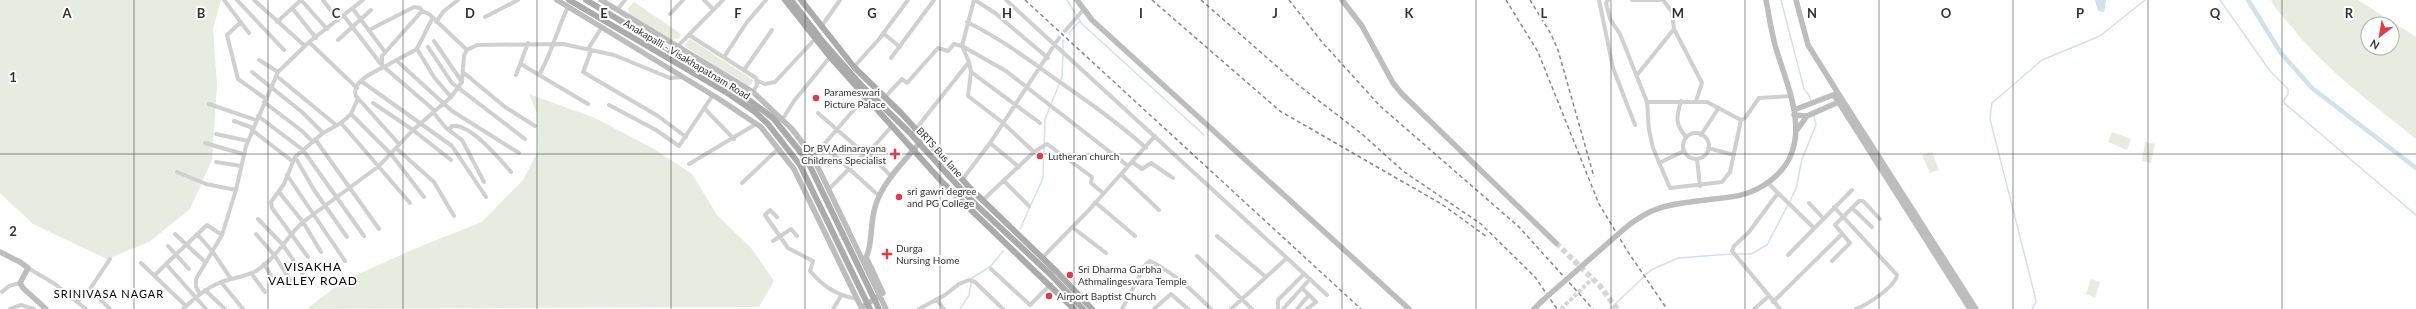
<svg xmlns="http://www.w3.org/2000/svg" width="2416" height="309" font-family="Lato,sans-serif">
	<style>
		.green { fill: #e6ecdf; fill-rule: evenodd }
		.water { fill: #cfe2ee }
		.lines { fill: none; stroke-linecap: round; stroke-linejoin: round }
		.stream { stroke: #cfe2ee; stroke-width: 1.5 }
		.canal { stroke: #cfe2ee; stroke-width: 4.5 }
		.street-tunnel { stroke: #d6d6d6; stroke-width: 4; stroke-dasharray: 4 2; stroke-linecap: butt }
		.secondary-tunnel { stroke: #d6d6d6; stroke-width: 5.5; stroke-dasharray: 5.5 3; stroke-linecap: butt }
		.street { stroke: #d0d0d0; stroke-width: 4 }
		.secondary { stroke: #bdbdbd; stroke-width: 5.5 }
		.primary { stroke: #ababab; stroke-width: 6 }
		.rail { stroke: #888; stroke-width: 1.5; stroke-dasharray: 4 3; stroke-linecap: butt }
		.secondary-bridge { stroke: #bdbdbd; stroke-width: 5.5 }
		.grid { fill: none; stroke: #333; stroke-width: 1; stroke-opacity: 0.55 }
		.poi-dot { fill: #e63946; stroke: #fff; stroke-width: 1.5 }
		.labels { text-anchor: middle; stroke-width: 4; stroke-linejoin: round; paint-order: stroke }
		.street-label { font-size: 10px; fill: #333; stroke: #fff }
		.poi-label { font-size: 10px; fill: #333; stroke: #fff; text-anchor: start }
		.neighbourhood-label { font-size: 11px; letter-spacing: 1px; fill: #000; stroke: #fff }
		.quarter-label { font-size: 12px; letter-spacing: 1px; fill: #000; stroke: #fff }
		.grid-label { font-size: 13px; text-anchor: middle; font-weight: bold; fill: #333; stroke: #fff; stroke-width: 4; stroke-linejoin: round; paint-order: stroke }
	</style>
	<rect width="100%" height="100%" fill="#fff"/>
	<path class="green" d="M0,0H221L213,29L217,85L212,160L190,209L149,242L107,259L33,224L0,193Z
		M2271,0H2358L2416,37V139C2374,105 2330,73 2295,31C2287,21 2277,12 2271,0ZM2368,24H2392V48H2368Z
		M634,2L681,34L680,38L672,40L629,14L628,8Z
		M690,39L753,80L752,84L747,87L684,46Z
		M529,94L595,118L654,149L692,174L717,215L752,249L774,281L759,307L307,309L343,281L414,249L482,222L523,180L538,151L537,113Z
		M2112,132L2131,139L2127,150L2108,142Z
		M2145,142L2155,144L2151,163L2142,161Z
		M1932,152L1939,170L1930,173L1922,155Z
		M2091,279L2100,282L2095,298L2086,294Z"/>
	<path class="water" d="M2095,0H2106L2104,12L2098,11Z"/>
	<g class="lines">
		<path class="stream" d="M1067,0L1082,24L1204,135
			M1781,0L1804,89L1809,95L1811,101
			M2220,0L2270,71L2288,89V94L2283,102L2416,215
			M1069,33L1080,21
			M1063,50V40
			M1020,229L1043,178L1045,119L1062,77L1063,53
			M1736,254H1751L1767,245L1796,189L1802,159L1816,125L1814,115
			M960,309L969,295L972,278L991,266L1003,251
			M1610,309L1651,270L1678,258L1732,254
			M2032,309L2036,302L2035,296L1990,119L1992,103L2042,60L2100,36L2145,0"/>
		<path class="canal" d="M2248,0L2281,53L2312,88L2416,168"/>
		<path class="street-tunnel" d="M1561,309L1592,279"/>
		<path class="secondary-tunnel" d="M1556,243L1600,286L1617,309"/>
		<path class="street" d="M224,0L249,33
			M237,0L284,50
			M254,0L305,46
			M323,0L338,20
			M704,0L713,9
			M975,0L995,13L1048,58
			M1006,0L1287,258
			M1599,0L1613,68L1635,125
			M1608,0L1606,3L1610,19L1620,34L1647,102
			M1632,0H1660
			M1663,0L1672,12L1674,29L1702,83L1696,101
			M568,7C557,29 552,53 539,75L588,104
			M292,8L316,38
			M353,9L385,52
			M617,10L625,0
			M670,14L683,0
			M344,16L380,63
			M485,17L518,0
			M241,22L227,35L238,79L266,99
			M277,22L301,0L327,29
			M436,22L444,11L458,0
			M967,22C1002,39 1033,63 1064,85C1093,105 1120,124 1146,148
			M602,27L588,49L590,54L583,72L658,116L686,137
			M821,27L840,0
			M369,30L414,7L420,8L422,11
			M1065,31L1084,9
			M883,33L900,47
			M689,35L756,78L757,85L753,92
			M338,40L371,10
			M434,41L462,82
			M309,42L357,88
			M428,47L452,83L525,139
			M677,47L723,0
			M417,49L434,77L451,97
			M724,57L747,22L766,0
			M891,58L934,0
			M259,60L278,72
			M397,61L452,111L519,153
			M969,62L971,72L1040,123
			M521,64L539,75
			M384,67L435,111
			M854,67L879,39L908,0
			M382,68L417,49L432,19
			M744,70L772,30
			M252,72L302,112L323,133
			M971,72L968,96L1002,122L1034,152
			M464,73L505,107L535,126
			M516,75L528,43
			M1637,75L1674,29
			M279,78L336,125
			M361,81L452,146L486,197
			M758,81L765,84L775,82L815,39
			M885,97L902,79L907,83L938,48L948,51L954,44L962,46L1006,71L1128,166
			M1681,101C1676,118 1675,124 1686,137
			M264,102L302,131L313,142
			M373,103L413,130L451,160
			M209,104L256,120
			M609,105L656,130L679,146L713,95
			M704,108L734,139
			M433,112L446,128L462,140L484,182
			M818,113L865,154
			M351,114L391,154L424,197
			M258,116L303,150L364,236
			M782,120L794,101L830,57
			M1741,120L1707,102H1647L1649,130L1653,148L1670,188L1722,182L1730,172L1741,120L1745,118L1759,98L1791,96
			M234,121L253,128
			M341,123L410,203
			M252,130L292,161
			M449,130L452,126C470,123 500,159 511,172
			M1683 146a13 13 0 1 1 26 0a13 13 0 1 1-26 0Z
			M216,134L248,141
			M911,135L969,62L962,46L974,0
			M1701,135L1718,109
			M315,139L379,229
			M205,143L243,154
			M990,143L1019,167
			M399,144L356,96C351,82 372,73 382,68V56L422,11L429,14L467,50
			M823,145L879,196
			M396,148L434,182L454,216
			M1708,148L1734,155
			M868,153L892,177
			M295,157L314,190L347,237
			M813,157L865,97
			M1697,159L1700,186
			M216,162L241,166
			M1132,162L1142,169L1151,163L1173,178
			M1659,163L1684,151
			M689,164L756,124
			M177,172L206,184L236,190
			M287,175L345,261
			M1122,175L1159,210
			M962,180L990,143L1059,38
			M1004,181L1029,206
			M742,183L779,148
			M1768,183L1778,193L1749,232L1734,246L1732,251L1780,309
			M829,189L861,157L868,153L892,126
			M279,192L303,222L321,252
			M1778,193L1813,227
			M982,201L1034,152L1047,144L1092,177L1091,183L1103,193
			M1095,202L1135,236
			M1809,203L1823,218
			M1834,207L1897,275C1895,287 1867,305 1856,309
			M1852,208L1872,227
			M777,217L770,210L765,215L788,248L813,261L810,271C824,287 836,295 857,299
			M258,219L283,245L302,273
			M1072,227L1106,253
			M175,234L205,262
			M197,234L213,252L231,279
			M256,234L275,256L290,280
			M1217,236L1266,277
			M773,241L791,229L797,236
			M168,246L189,269
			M1788,255L1852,190
			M1197,256L1252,309
			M308,257L272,208L271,202L284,184L295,157L323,133L341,123L351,114L358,98
			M1042,258L1088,211L1155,136
			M1832,261L1850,243L1835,225L1859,201H1863L1880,219
			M141,263L186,306
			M264,264L276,284
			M28,268L55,284L86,309
			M991,269L1030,305L1051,284
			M251,273L265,292
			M155,275L166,264
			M221,282L243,309
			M1302,288L1316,302L1307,309
			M90,289L110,259
			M205,290L225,309
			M2,292L9,286L20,283
			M200,294L196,287V279L222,235L236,190L246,146L278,72L309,42L363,0
			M936,299L944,309
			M77,302L90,289L110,309
			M1773,302L1842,234
			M10,309L21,305L34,309
			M183,309C195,298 206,288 221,282C232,278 245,277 256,271C276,259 286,237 303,222L379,166L413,130L451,97L462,82L464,55L467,50L477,45L563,44L614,55L670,78L683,77
			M206,309L166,264L207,225L222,235
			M833,309L841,296
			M919,309L945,295L959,284L969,280L975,282L1003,309
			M1122,309L1146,264L1150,261C1174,273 1192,290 1211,309
			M1154,309L1171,294L1188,309
			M1231,309L1287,258L1327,295
			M1278,309V300L1304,274
			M1283,309L1310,279
			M1297,309L1309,295
			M1754,309L1769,296"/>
		<path class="secondary" d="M557,0L719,99L761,127L794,169L862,309
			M601,0L753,92L792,129L813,157L886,309
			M1077,0L1092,20L1409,309
			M1342,0L1362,26L1393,83L1402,94L1556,243
			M1796,0L1808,45L1838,93
			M1834,95L1970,309
			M1794,110L1838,93L1976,309
			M1794,115L1807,116L1841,101
			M1797,130L1807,116
			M1624,229C1655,203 1675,204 1714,199C1739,197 1758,193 1777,175C1814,140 1787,86 1775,45C1771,30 1769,15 1766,0
			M0,252L20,262L28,268L20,283L23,288L46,309
			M864,262C874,244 869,223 876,204C884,180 907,158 923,139
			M864,306L883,293L866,257
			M1534,309L1542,301"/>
		<path class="primary" d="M569,0L729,94L755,112L768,124L800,165L870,309
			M586,0L734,89L773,118L807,160L879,309
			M785,0L830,57L943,183L1074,309
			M791,0L824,43L862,86L909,132L971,200L1051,275L1083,309
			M801,0L854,67L901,113L970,188L1057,272L1092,309"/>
		<path class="rail" d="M1025,0L1361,309
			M1152,0L1280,111L1443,205L1487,237
			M1201,0L1297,84L1362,134L1403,171L1481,224L1535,277L1557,309
			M1289,0L1322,42L1380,106L1519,227L1593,309
			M1506,0L1538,52L1599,204L1628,252L1667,309
			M1530,0L1551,34L1558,50L1594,177"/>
		<path class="secondary-bridge" d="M1542,301L1624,229"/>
	</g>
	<path class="grid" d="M134,0V309M268,0V309M403,0V309M537,0V309M671,0V309M805,0V309M940,0V309M1074,0V309M1208,0V309M1342,0V309M1476,0V309M1611,0V309M1745,0V309M1879,0V309M2013,0V309M2148,0V309M2282,0V309M0,154H2416"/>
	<g class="poi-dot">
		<circle cx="816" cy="98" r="4"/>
		<path d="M893 148h4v4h4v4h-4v4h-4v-4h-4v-4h4z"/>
		<circle cx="1040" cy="156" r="4"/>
		<circle cx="899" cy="197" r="4"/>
		<path d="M885 248h4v4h4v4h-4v4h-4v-4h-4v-4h4z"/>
		<circle cx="1070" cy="275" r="4"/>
		<circle cx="1049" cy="296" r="4"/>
	</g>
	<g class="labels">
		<g class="street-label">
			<text transform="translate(687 59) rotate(31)" y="4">Anakapalli - Visakhapatnam Road</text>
			<text transform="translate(940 152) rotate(48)" y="4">BRTS Bus lane</text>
		</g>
		<g class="poi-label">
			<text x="824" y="96">Parameswari<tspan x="824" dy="12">Picture Palace</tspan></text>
			<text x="886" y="152" text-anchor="end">Dr BV Adinarayana<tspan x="886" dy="12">Childrens Specialist</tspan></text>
			<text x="1048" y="160">Lutheran church</text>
			<text x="907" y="195">sri gawri degree<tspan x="907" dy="12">and PG College</tspan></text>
			<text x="896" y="252">Durga<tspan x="896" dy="12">Nursing Home</tspan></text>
			<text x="1078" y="273">Sri Dharma Garbha<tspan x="1078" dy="12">Athmalingeswara Temple</tspan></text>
			<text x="1057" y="300">Airport Baptist Church</text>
		</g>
		<g class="neighbourhood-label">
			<text x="109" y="298">SRINIVASA NAGAR</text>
		</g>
		<g class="quarter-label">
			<text x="313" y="271">VISAKHA<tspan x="313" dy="14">VALLEY ROAD</tspan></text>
		</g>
	</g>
	<g class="grid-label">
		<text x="67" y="18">A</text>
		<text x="201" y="18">B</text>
		<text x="336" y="18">C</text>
		<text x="470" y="18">D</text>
		<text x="604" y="18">E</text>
		<text x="738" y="18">F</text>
		<text x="872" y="18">G</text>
		<text x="1007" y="18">H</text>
		<text x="1141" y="18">I</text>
		<text x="1275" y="18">J</text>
		<text x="1409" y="18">K</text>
		<text x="1544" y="18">L</text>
		<text x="1678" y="18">M</text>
		<text x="1812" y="18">N</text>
		<text x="1946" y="18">O</text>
		<text x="2080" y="18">P</text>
		<text x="2215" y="18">Q</text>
		<text x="2349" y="18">R</text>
		<text x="13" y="82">1</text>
		<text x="13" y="236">2</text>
	</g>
	<g transform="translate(2380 36) rotate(211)"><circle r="19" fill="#ffffff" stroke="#adadad"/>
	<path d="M0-3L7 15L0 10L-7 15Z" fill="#e63946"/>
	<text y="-6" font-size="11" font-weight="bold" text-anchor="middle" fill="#333333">N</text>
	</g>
</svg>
